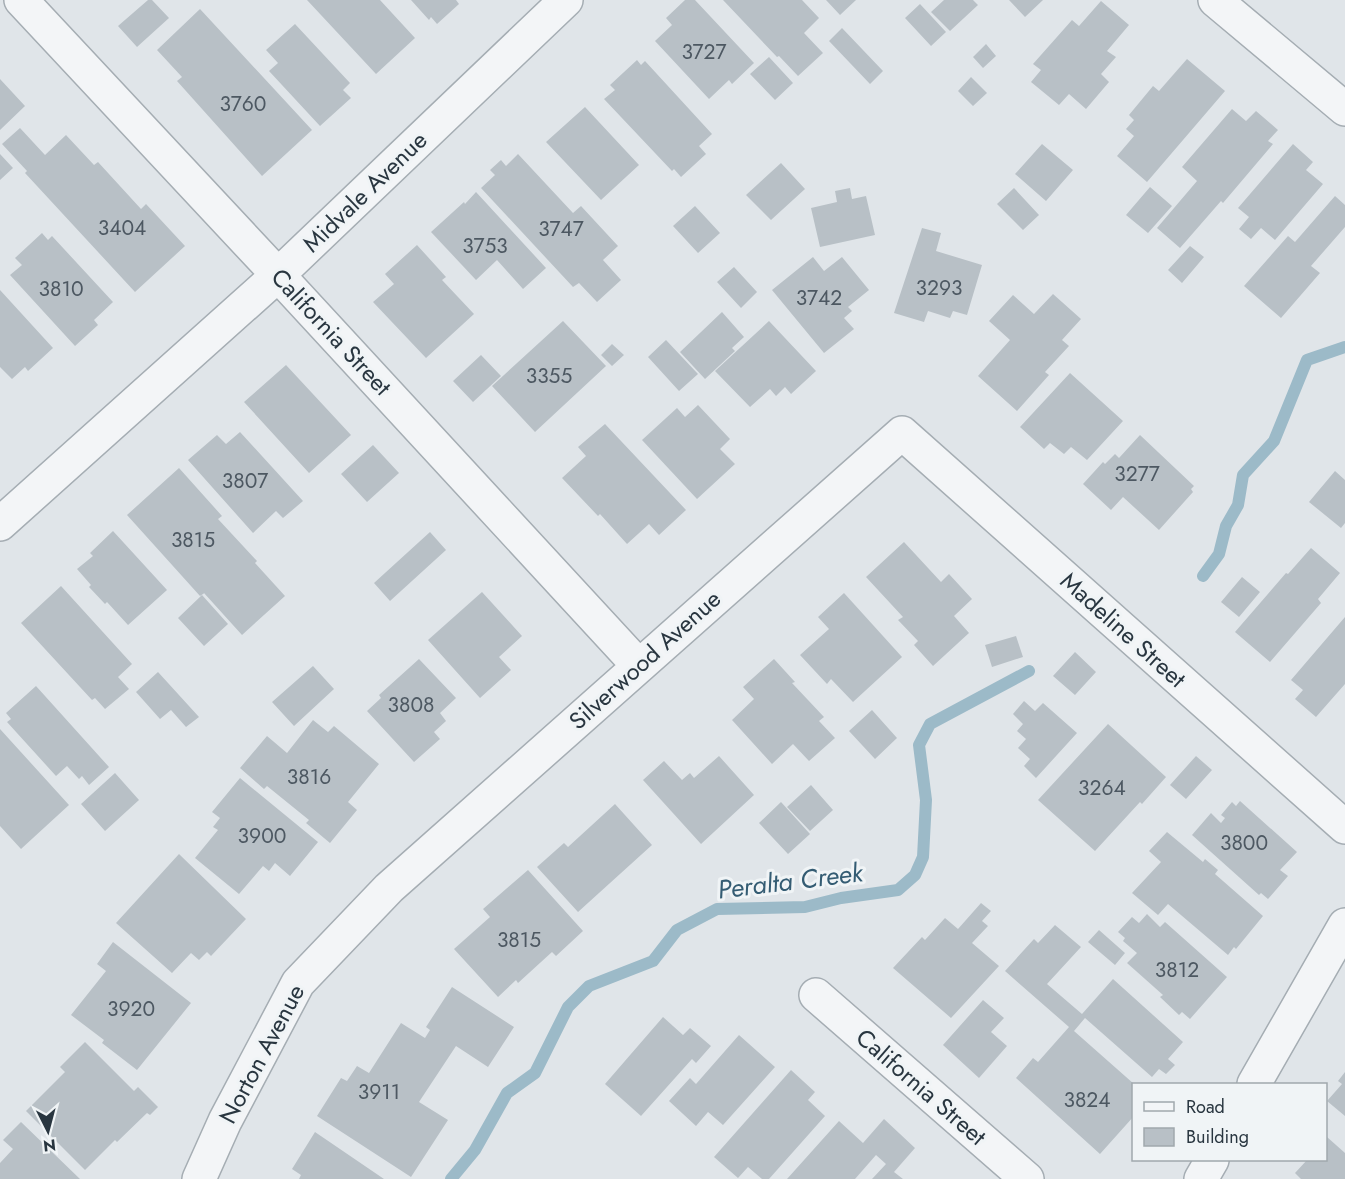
<svg xmlns="http://www.w3.org/2000/svg" width="1345" height="1179" font-family="Jost,sans-serif">
	<style>
		.lines { fill: none; stroke-linecap: round; stroke-linejoin: round }
		.stream { stroke: #9cbac8; stroke-width: 12 }
		.building { fill: #b8c0c6 }
		.minor-casing { stroke: #a5adb3; stroke-width: 36 }
		.minor { stroke: #f3f5f7; stroke-width: 33 }
		.labels { text-anchor: middle; stroke-width: 6; stroke-linejoin: round; paint-order: stroke }
		.number-label { font-size: 21px; fill: #4d5862 }
		.street-label { font-size: 24px; fill: #293640; stroke: #f0f4f6 }
		.water-label { font-size: 26px; font-style: italic; fill: #345c73; stroke: #f0f4f6 }
	</style>
	<rect width="100%" height="100%" fill="#e0e5e9"/>
	<g class="lines">
		<path class="stream" d="M1203,576L1219,554L1226,526L1238,505L1243,475L1274,441L1307,360L1345,347
			M451,1179L475,1150L507,1093L535,1073L568,1007L589,986L653,961L677,930L717,909L805,907L841,898L898,890L915,875L923,857L926,800L919,745L930,724L1029,671"/>
	</g>
	<path class="building" d="M148,0H152L169,18L137,47L118,26Z
		M307,0H380L415,38L376,74Z
		M411,0H456L459,4L437,24L431,17L429,20Z
		M685,0H695L754,63L732,84L729,80L709,99L655,41L672,25L666,18Z
		M723,0H802L819,18L804,33L823,53L798,76L779,56L777,57Z
		M826,0H856L840,15Z
		M944,0H973L978,5L950,31L931,12Z
		M1009,0H1043L1025,17Z
		M1101,1L1129,25L1107,51L1116,57L1101,74L1109,82L1086,109L1069,94L1059,105L1031,82L1041,70L1033,64L1072,20L1079,26Z
		M920,4L946,32L931,46L905,18Z
		M200,9L312,130L262,176L177,81L182,77L157,50Z
		M295,24L350,83L343,90L351,98L320,126L269,71L278,63L266,50Z
		M842,28L883,71L870,84L829,41Z
		M986,44L996,56L983,68L973,57Z
		M769,57L793,83L775,100L750,74Z
		M1187,59L1225,91L1147,182L1117,156L1134,136L1126,129L1134,120L1129,115L1153,86L1159,91Z
		M637,60L641,65L645,61L712,134L699,146L706,154L681,177L674,169L672,171L604,99L615,90L610,85Z
		M971,77L987,93L973,106L958,91Z
		M0,79L25,106L0,130Z
		M585,107L639,165L601,200L546,142Z
		M1232,109L1246,121L1256,111L1278,130L1268,141L1273,144L1223,203L1221,201L1180,248L1157,228L1197,181L1182,167Z
		M20,128L45,155L66,135L94,165L98,162L141,209L146,204L185,246L135,292L25,173L27,171L2,144Z
		M1042,144L1073,170L1046,201L1015,174Z
		M1293,144L1313,162L1306,170L1323,184L1275,240L1261,228L1251,239L1239,229L1249,217L1238,208Z
		M0,154L13,168L0,180Z
		M518,154L573,213L581,206L618,246L603,260L621,280L597,302L579,283L573,287L481,188L495,175L490,170L501,160L506,166Z
		M781,163L805,189L771,220L746,195Z
		M1150,187L1172,206L1148,233L1126,215Z
		M850,188L852,199L866,196L875,235L820,247L811,208L837,202L835,191Z
		M1014,188L1039,215L1023,230L997,204Z
		M476,192L546,268L523,289L497,260L476,280L431,232L464,202L465,204Z
		M1335,196L1345,205V227L1311,266L1320,273L1281,318L1244,286L1288,236L1295,242Z
		M695,206L720,233L698,253L673,226Z
		M922,228L941,233L936,251L982,265L967,315L953,311L950,318L928,311L924,322L894,313Z
		M42,233L48,240L52,236L113,302L94,320L98,325L75,346L10,275L22,265L15,258Z
		M417,245L446,277L442,280L474,314L426,358L373,302L394,284L385,274Z
		M1190,246L1204,257L1182,283L1168,270Z
		M813,257L824,271L842,257L869,290L848,307L852,311L844,318L854,329L824,353L772,290Z
		M734,267L757,292L741,308L717,282Z
		M0,290L53,348L28,371L25,367L12,379L0,367Z
		M1053,294L1081,319L1062,340L1069,346L1045,372L1049,375L1017,411L978,376L1010,340L989,321L1013,295L1034,314Z
		M722,312L744,337L732,348L735,351L705,379L680,352Z
		M563,321L606,366L535,432L492,386Z
		M769,321L816,371L791,394L785,387L776,396L770,389L750,407L715,371Z
		M666,340L698,374L679,391L648,357Z
		M612,344L624,355L612,366L601,355Z
		M481,355L501,376L473,402L453,381Z
		M286,365L351,435L309,473L244,402Z
		M1070,373L1123,421L1087,460L1071,447L1064,454L1050,443L1044,449L1020,427Z
		M698,405L730,439L720,449L735,464L697,499L642,440L677,408L685,417Z
		M605,424L686,510L659,535L649,524L627,544L600,514L598,516L562,478L586,456L578,447Z
		M240,432L303,501L283,518L276,511L253,533L188,460L217,435L226,444Z
		M1140,435L1194,486L1191,489L1193,492L1159,530L1123,497L1111,510L1083,484L1103,462L1105,464L1115,454L1119,458Z
		M373,445L399,473L367,502L341,474Z
		M179,468L222,516L218,519L257,561L255,563L285,596L242,635L204,593L206,592L200,596L127,515Z
		M1335,471L1345,480V523L1341,528L1309,502Z
		M113,531L167,590L128,625L107,602L105,604L89,587L91,585L77,569L93,556L90,553Z
		M430,532L446,550L390,601L374,583Z
		M904,542L941,582L949,574L972,599L954,616L969,633L933,666L914,645L918,641L898,620L903,617L866,577Z
		M1311,548L1340,573L1318,599L1321,603L1270,662L1235,632L1286,573L1288,574Z
		M1242,577L1260,592L1239,617L1221,602Z
		M61,586L132,664L118,677L129,689L105,709L95,698L92,700L21,623Z
		M482,592L522,636L499,657L511,670L480,698L428,640Z
		M844,593L902,657L853,702L831,679L827,684L800,655L829,629L818,617Z
		M202,595L228,624L204,646L178,618Z
		M1345,617V684L1316,717L1295,699L1303,690L1291,680Z
		M1016,636L1023,657L992,667L985,645Z
		M1075,652L1096,672L1075,695L1053,676Z
		M419,659L456,698L440,713L446,721L434,732L440,739L414,762L367,711L381,698L379,695Z
		M774,659L795,682L792,683L824,717L819,721L835,738L809,761L793,744L772,764L732,720L754,699L743,687Z
		M313,666L334,689L294,726L272,702Z
		M158,672L199,717L186,727L171,710L160,719L136,692Z
		M36,686L109,767L89,785L82,776L79,779L67,766L56,776L7,722L11,719L6,713Z
		M1024,701L1035,711L1043,703L1077,733L1036,778L1024,766L1030,759L1018,748L1026,739L1017,731L1023,724L1013,714Z
		M872,710L897,738L875,759L849,731Z
		M313,720L328,732L334,726L379,764L348,802L357,810L330,843L306,823L309,820L267,786L264,789L240,768L267,736L287,753Z
		M1108,724L1166,777L1142,804L1140,802L1095,851L1038,800Z
		M0,729L69,805L21,849L0,826Z
		M719,756L754,795L701,844L643,780L664,761L682,780L690,773L694,778Z
		M1196,756L1212,770L1186,799L1170,785Z
		M115,773L139,800L105,831L81,804Z
		M240,778L318,842L290,876L275,863L269,871L263,866L239,894L195,858L218,830L213,827L220,818L212,812Z
		M811,785L833,810L810,831L787,807Z
		M1240,801L1297,852L1280,870L1288,876L1268,899L1261,893L1259,895L1192,835L1211,813L1221,823L1225,818L1221,815L1232,802L1236,806Z
		M781,802L810,834L788,854L759,823Z
		M615,804L652,845L578,912L537,867L564,843L568,847Z
		M1167,832L1203,862L1205,859L1218,870L1215,874L1263,916L1236,949L1234,947L1228,955L1168,904L1158,915L1132,893L1161,862L1149,851Z
		M179,854L246,919L211,956L207,952L199,960L191,953L172,973L116,923Z
		M528,870L583,931L556,956L552,952L518,983L516,980L498,997L454,949L490,917L483,909Z
		M981,903L991,911L982,921L988,926L972,943L999,966L951,1018L893,968L922,937L925,940L945,918L958,929Z
		M1147,914L1160,927L1165,922L1227,977L1190,1019L1182,1012L1179,1015L1160,997L1163,995L1127,963L1137,953L1123,941L1125,938L1118,932L1132,917L1139,923Z
		M1055,925L1081,947L1047,984L1082,1014L1113,979L1183,1042L1168,1059L1175,1065L1166,1074L1159,1069L1152,1077L1085,1018L1074,1031L1134,1084V1116L1100,1154L1016,1078L1033,1058L1038,1062L1069,1027L1005,971L1034,939L1038,943Z
		M1099,930L1125,953L1115,965L1088,942Z
		M113,942L191,1003L137,1070L102,1043L104,1040L71,1015L106,971L97,964Z
		M452,987L514,1027L488,1067L456,1046L419,1102L448,1120L411,1177L317,1116L341,1078L347,1081L357,1066L369,1073L401,1023L425,1038L430,1030L426,1027Z
		M983,1000L1004,1018L991,1032L1007,1046L979,1078L943,1045Z
		M663,1017L683,1035L690,1028L711,1046L696,1063L692,1059L641,1116L605,1084Z
		M739,1035L775,1067L723,1125L708,1112L696,1126L669,1101L690,1078L696,1084Z
		M85,1042L134,1091L138,1087L158,1107L150,1115L147,1113L117,1142L115,1140L85,1170L26,1111L65,1072L60,1067Z
		M791,1070L815,1092L808,1100L825,1116L769,1179H762L748,1167L738,1178L714,1157Z
		M1345,1072V1116L1327,1101L1342,1084L1338,1081Z
		M884,1119L915,1148L894,1172L903,1179H872L886,1164L876,1155L855,1179H787L839,1121L863,1143Z
		M21,1122L80,1179H0V1163L13,1149L3,1140Z
		M315,1132L384,1179H299L301,1175L292,1169Z
		M1327,1137L1345,1153V1179H1301L1295,1173L1307,1160H1326Z"/>
	<g class="lines">
		<defs>
			<path id="minor" d="M21,0L278,275L638,665
				M1215,0L1345,109
				M0,524L278,275L566,0
				M816,995L1027,1179
				M1254,1084L1345,925
				M199,1179L225,1121L298,983L389,888L902,433L1345,827
				M1201,1179L1212,1160"/>
		</defs>
		<use href="#minor" class="minor-casing"/>
		<use href="#minor" class="minor"/>
	</g>
	<g class="labels">
		<g class="number-label">
			<text x="704" y="59">3727</text>
			<text x="243" y="111">3760</text>
			<text x="122" y="235">3404</text>
			<text x="561" y="236">3747</text>
			<text x="485" y="253">3753</text>
			<text x="939" y="295">3293</text>
			<text x="61" y="296">3810</text>
			<text x="819" y="305">3742</text>
			<text x="549" y="383">3355</text>
			<text x="1137" y="481">3277</text>
			<text x="245" y="488">3807</text>
			<text x="193" y="547">3815</text>
			<text x="411" y="712">3808</text>
			<text x="309" y="784">3816</text>
			<text x="1102" y="795">3264</text>
			<text x="262" y="843">3900</text>
			<text x="1244" y="850">3800</text>
			<text x="519" y="947">3815</text>
			<text x="1177" y="977">3812</text>
			<text x="131" y="1016">3920</text>
			<text x="379" y="1099">3911</text>
			<text x="1087" y="1107">3824</text>
		</g>
		<g class="street-label">
			<text transform="translate(365 192) rotate(-44)" y="8">Midvale Avenue</text>
			<text transform="translate(331 332) rotate(47)" y="8">California Street</text>
			<text transform="translate(1123 630) rotate(42)" y="8">Madeline Street</text>
			<text transform="translate(645 660) rotate(-42)" y="8">Silverwood Avenue</text>
			<text transform="translate(262 1054) rotate(-62)" y="8">Norton Avenue</text>
			<text transform="translate(921 1087) rotate(41)" y="8">California Street</text>
		</g>
		<g class="water-label">
			<text transform="translate(790 881) rotate(-7)" y="9">Peralta Creek</text>
		</g>
	</g>
	<rect x="1132" y="1083" width="195" height="78" fill="#f0f4f6" stroke="#a0a8ad" stroke-width="1.5"/>
	<rect x="1144" y="1102" width="30" height="9" fill="#f3f5f7" stroke="#a0a8ad" stroke-width="1.5"/>
	<text x="1186" y="1113" font-size="18" fill="#293640">Road</text>
	<rect x="1144" y="1128" width="30" height="18" fill="#b8c0c6" stroke="#a0a8ad" stroke-width="1.5"/>
	<text x="1186" y="1143" font-size="18" fill="#293640">Building</text>
	<g transform="translate(48 1131) rotate(174)" stroke="#f0f4f6" stroke-width="4.5" paint-order="stroke">
	<path d="M0-4.5L10 22L0 15L-10 22Z" fill="#293640"/>
	<text y="-9" font-size="16" font-weight="bold" text-anchor="middle" fill="#293640">N</text>
	</g>
</svg>
